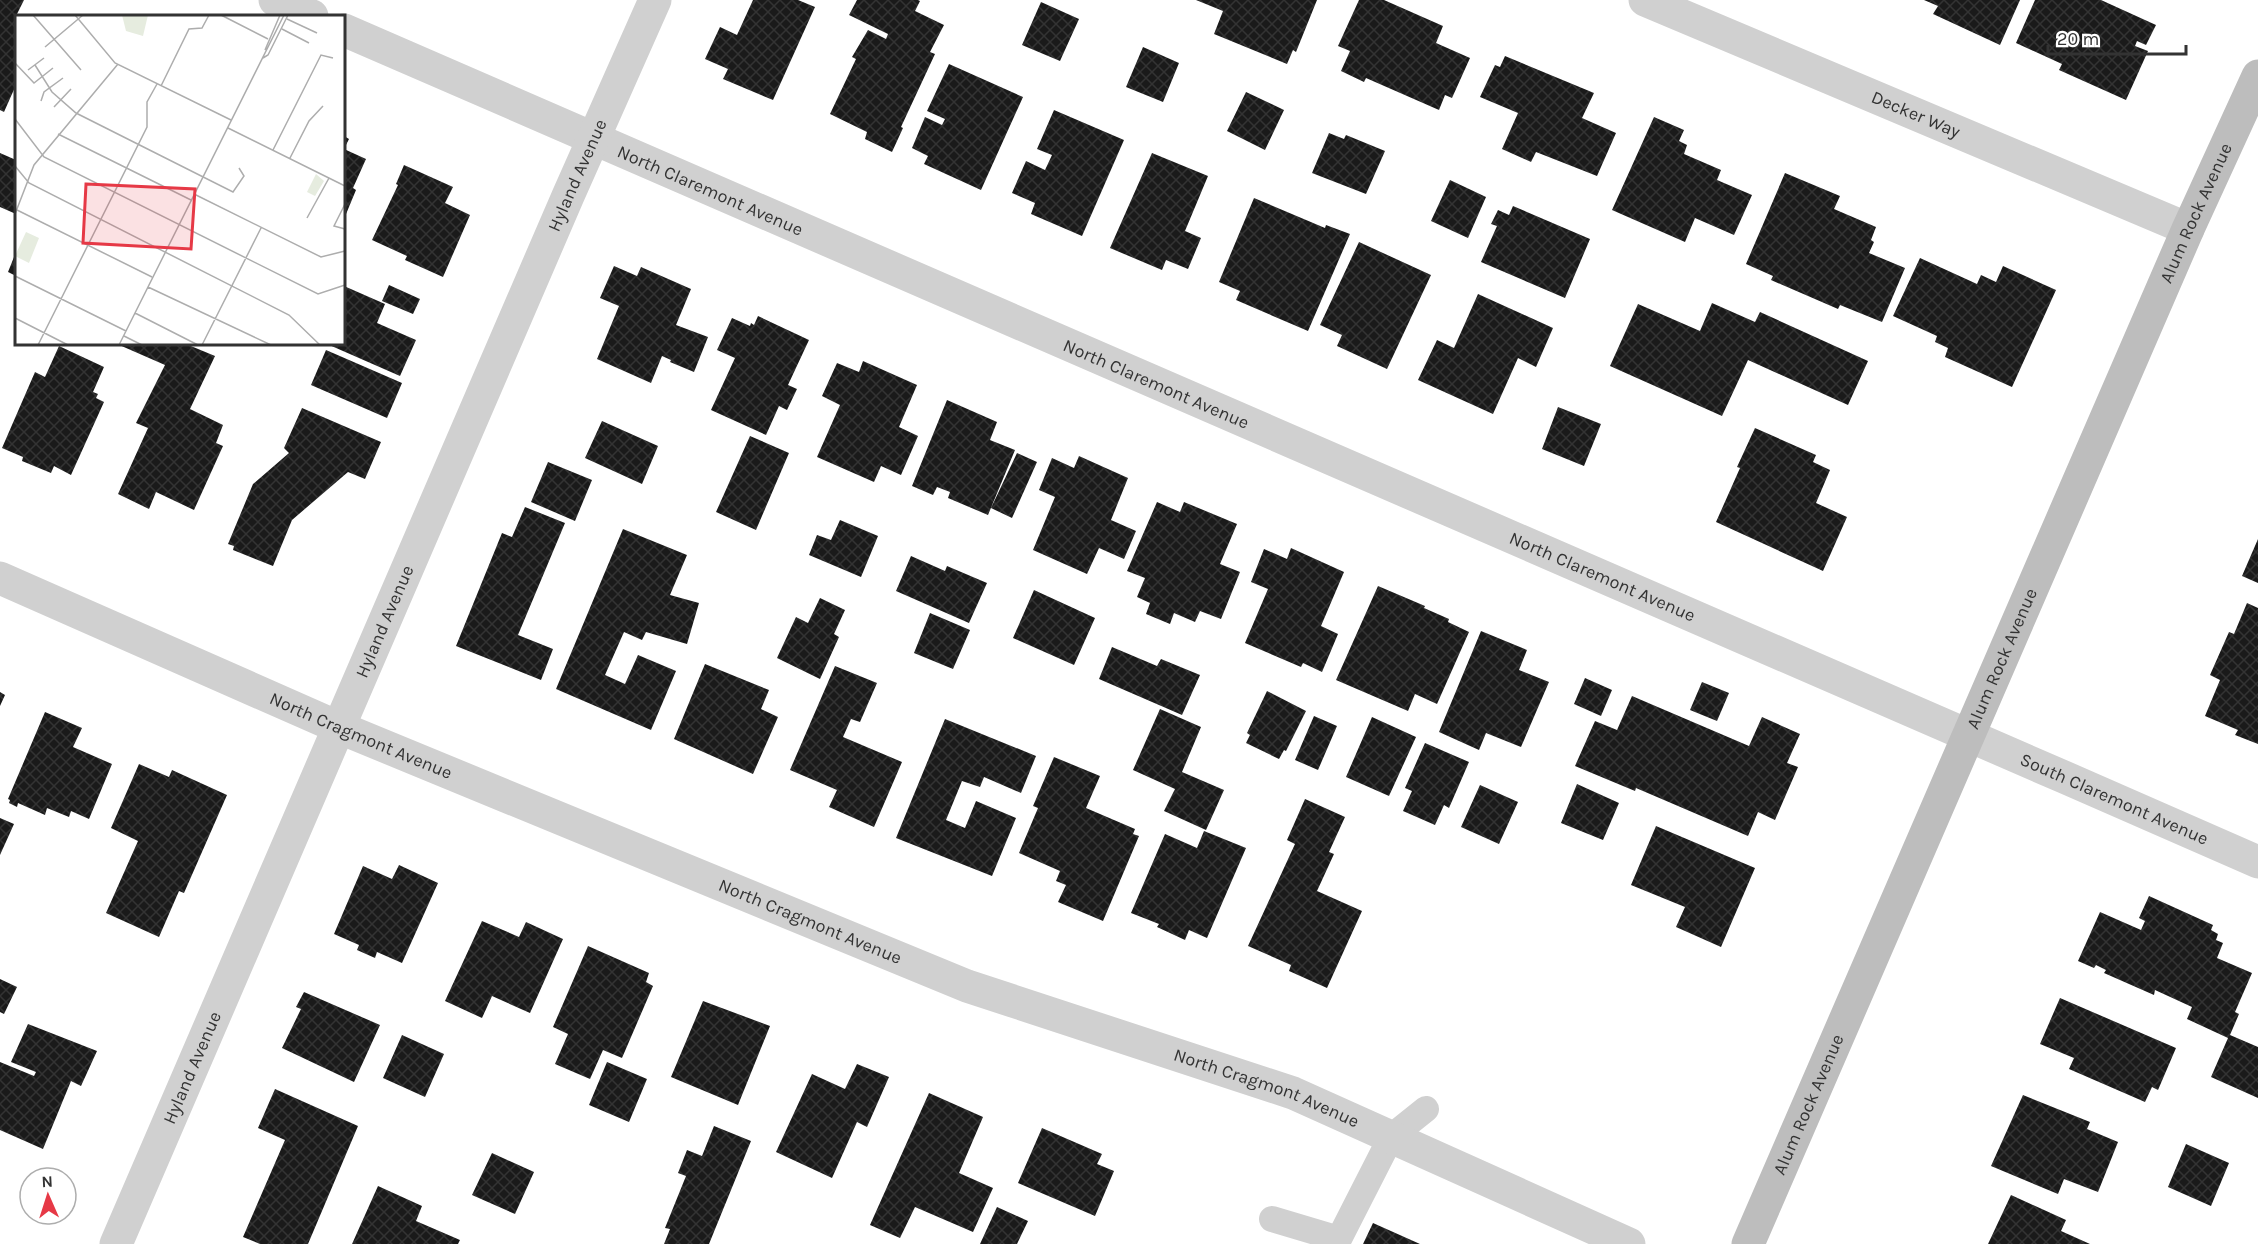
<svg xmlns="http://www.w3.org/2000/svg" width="2258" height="1244" font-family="Karla,sans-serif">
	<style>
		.building { fill: url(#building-cross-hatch) }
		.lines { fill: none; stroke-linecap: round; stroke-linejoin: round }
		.lane { stroke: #d0d0d0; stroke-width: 26 }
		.street { stroke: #d0d0d0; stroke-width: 33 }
		.secondary { stroke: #bdbdbd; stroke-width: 33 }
		.labels { text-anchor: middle; stroke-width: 6; stroke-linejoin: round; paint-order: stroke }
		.street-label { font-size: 18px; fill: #333; stroke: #fff }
		.inset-road { fill: none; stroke: #adadad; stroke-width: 1.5 }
		.view { fill: #e63946; fill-opacity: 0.15; stroke: #e63946; stroke-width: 3 }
		.inset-edge { fill: none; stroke: #333; stroke-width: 3 }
	</style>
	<defs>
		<pattern id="building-cross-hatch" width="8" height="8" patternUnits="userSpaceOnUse" patternTransform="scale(1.5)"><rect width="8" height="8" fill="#1a1a1a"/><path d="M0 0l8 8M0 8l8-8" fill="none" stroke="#333"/></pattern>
	</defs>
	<rect width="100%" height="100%" fill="#fff"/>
	<path class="building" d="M0,0H24L16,16V85L4,112L0,110Z
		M753,0H798L815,7L773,100L723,79L728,69L705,59L720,27L737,35Z
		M857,0H918L920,1L915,11L944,25L930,52L935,54L901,127L903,128L892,152L865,139L867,132L830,114L856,59L852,57L868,30L886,39L888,34L849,15Z
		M1196,0H1317L1296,52L1293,50L1287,64L1214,34L1223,11Z
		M1359,0H1384L1443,26L1436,43L1470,58L1452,98L1445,95L1439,110L1366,78L1364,82L1341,71L1350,51L1338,46Z
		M1924,0H2020L2000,45L1933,14L1938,6Z
		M2035,0H2101L2156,25L2146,45L2137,41L2135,46L2148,51L2126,100L2059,70L2062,64L2016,43Z
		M1041,2L1079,19L1060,61L1022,45Z
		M1143,47L1179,63L1163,102L1126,87Z
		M1505,56L1594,93L1582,118L1616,133L1597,176L1536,152L1531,162L1502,149L1518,113L1480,97L1495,65L1500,67Z
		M949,64L1023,97L981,190L924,164L928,156L912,148L925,117L942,125L945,119L927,111Z
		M1246,92L1284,110L1265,150L1227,131Z
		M1054,110L1124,140L1082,236L1031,214L1035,203L1012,193L1026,161L1045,170L1052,155L1037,149Z
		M1654,117L1684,130L1679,141L1687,145L1684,154L1721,170L1717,180L1752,195L1734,235L1695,218L1685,242L1612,210Z
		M1329,133L1344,139L1346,135L1385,151L1366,194L1312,173Z
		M344,136L349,139L344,149L366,159L353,188L356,190L344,219Z
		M0,153L16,160V214L0,207Z
		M1152,153L1208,176L1185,231L1201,238L1188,269L1166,260L1162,270L1110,248Z
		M404,165L453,187L445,203L470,215L443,277L405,260L407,256L372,240L398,185L396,184Z
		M1785,173L1840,196L1834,209L1876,227L1871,240L1874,242L1869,253L1905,268L1882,322L1840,305L1838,309L1771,280L1773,276L1746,264Z
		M1450,180L1486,197L1468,238L1431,221Z
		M1254,198L1325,228L1326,225L1350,234L1308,331L1236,300L1240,291L1219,282Z
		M1513,206L1590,239L1565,298L1481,262L1497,226L1491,224L1498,210L1509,215Z
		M1359,242L1431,275L1387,369L1337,346L1342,335L1320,325Z
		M16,252V276L8,272Z
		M1920,258L1977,284L1981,275L1996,282L2003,266L2056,290L2012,387L1945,357L1948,348L1935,342L1937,336L1893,316Z
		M614,266L637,276L641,267L691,289L676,325L708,337L694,372L670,362L671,360L662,356L651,383L597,359L619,306L600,298Z
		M389,285L420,299L413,314L382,301Z
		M344,286L385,304L377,323L416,340L400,376L327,344H344Z
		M1478,294L1553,328L1536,367L1518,358L1493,414L1418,380L1437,340L1454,348Z
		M1712,303L1755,322L1760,312L1868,361L1848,405L1748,360L1722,416L1610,366L1638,304L1700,331Z
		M758,316L809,340L788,385L797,389L787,410L779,406L766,435L711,410L735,358L717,350L732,318L750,326L751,323L754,325Z
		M117,344H186L215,356L190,409L223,425L216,443L223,446L194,510L156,492L149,509L118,494L148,428L136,423L165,365Z
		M59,346L104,367L93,392L98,394L96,398L104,402L71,475L54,466L51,473L22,461L23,457L2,448L35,372L45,377Z
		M326,350L402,383L387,418L311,385Z
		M863,361L917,385L899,427L918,436L901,475L881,466L874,482L817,457L840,405L822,396L837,363L859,372Z
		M947,400L997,422L990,440L1015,450L988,515L948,498L950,492L937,487L933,495L912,486Z
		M1558,407L1601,424L1584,466L1542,449Z
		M302,408L381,442L365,479L348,472L292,520L273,566L233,550L234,546L228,544L253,484L289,453L284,448Z
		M602,421L658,446L642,484L585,458Z
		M1755,428L1816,455L1813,462L1830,470L1816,503L1847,517L1823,571L1716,522L1740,468L1737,467Z
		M750,436L789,453L756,530L716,512Z
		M1017,453L1037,462L1012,518L991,508Z
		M1079,456L1128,478L1111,520L1136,531L1124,559L1099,548L1087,574L1033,550L1055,497L1039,490L1052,458L1074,468Z
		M548,462L592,480L575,521L531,502Z
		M1157,502L1180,512L1184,502L1237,524L1220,564L1240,572L1221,619L1200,611L1195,622L1174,613L1170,624L1146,614L1150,603L1137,597L1145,578L1127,571Z
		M525,507L565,523L518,635L553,649L541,680L456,646L502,533L512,537Z
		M840,520L878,536L861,577L809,555L817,535L831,540Z
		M623,529L687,555L670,595L699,603L687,644L646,632L642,640L624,632L605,675L625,684L638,655L676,671L651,730L556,689Z
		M2258,539V583L2242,576Z
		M1291,548L1344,572L1321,626L1338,634L1322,672L1303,663L1301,667L1245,643L1268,589L1251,582L1264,549L1287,559Z
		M911,556L945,571L947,566L987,583L969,623L896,591Z
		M1378,586L1425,606L1424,608L1449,619L1448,622L1469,632L1437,704L1415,694L1408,711L1336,680Z
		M1034,590L1095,618L1074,665L1013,638Z
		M820,598L845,610L834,634L839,637L820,679L777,658L796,617L808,623Z
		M2247,603L2258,608V744L2235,735L2238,730L2205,716L2220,680L2210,675L2229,632L2234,634Z
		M930,613L970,630L953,669L914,653Z
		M1481,631L1527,650L1519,670L1549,682L1521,747L1486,733L1479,750L1439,732Z
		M1112,647L1157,666L1161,659L1200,675L1182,715L1099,679Z
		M705,664L769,690L761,709L778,717L753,774L674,739Z
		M835,666L877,683L860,722L851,719L843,737L902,762L874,827L829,807L837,790L790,770Z
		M1585,678L1612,690L1601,716L1574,704Z
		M1702,682L1729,693L1717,721L1690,710Z
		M1267,691L1306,711L1286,751L1284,750L1279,759L1246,743L1250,735L1247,733Z
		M0,692L5,695L0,706Z
		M1632,696L1749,746L1762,717L1800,734L1787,763L1798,767L1775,820L1758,812L1748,836L1636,788L1635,791L1575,766L1595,721L1617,730Z
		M1160,709L1201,727L1182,772L1224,790L1206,830L1164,811L1175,789L1133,770Z
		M45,712L82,728L73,747L112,764L89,819L71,811L69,817L47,808L45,815L18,803L17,807L9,803L10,800L8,799Z
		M1314,716L1337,726L1318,770L1295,760Z
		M1372,717L1416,737L1389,796L1346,777Z
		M945,719L1036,756L1021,793L984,777L980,787L962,781L946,820L965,828L976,801L1016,818L992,876L896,838Z
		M1425,743L1469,762L1449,808L1444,805L1435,825L1403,811L1412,791L1405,788Z
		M1054,757L1100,776L1086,808L1135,829L1133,834L1139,836L1103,921L1058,902L1066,885L1056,881L1060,871L1019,853L1038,808L1033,806Z
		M139,764L169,777L172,770L227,795L184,893L179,891L159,937L106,913L138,841L111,828Z
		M1577,784L1619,803L1603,840L1561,823Z
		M1480,785L1518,802L1499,844L1461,827Z
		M1305,799L1345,817L1329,852L1334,854L1317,891L1362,911L1327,988L1289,971L1291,965L1248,946L1295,844L1287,840Z
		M0,818L14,824L0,855Z
		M1656,826L1755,868L1721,947L1676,927L1685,907L1631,885Z
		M1204,831L1246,848L1207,938L1189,930L1185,940L1157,927L1159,924L1131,913L1165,834L1197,848Z
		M399,865L438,883L402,963L377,952L375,958L357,950L359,945L334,934L363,866L392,879Z
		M2149,896L2213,925L2211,930L2218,934L2216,940L2223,943L2217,958L2252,973L2235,1012L2239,1014L2230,1035L2258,1047V1098L2211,1077L2228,1038L2187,1019L2192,1007L2155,990L2154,995L2104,973L2106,970L2096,965L2094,968L2078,961L2100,912L2141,930L2145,921L2139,918Z
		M482,921L519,937L526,922L563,939L530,1013L492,996L482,1018L445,1001Z
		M588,946L649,973L646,982L653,986L622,1058L603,1050L590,1079L555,1064L568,1034L553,1027Z
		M0,979L17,987L4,1014L0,1012Z
		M304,992L380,1025L354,1082L282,1048L301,1009L296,1007Z
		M2060,998L2176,1048L2158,1090L2152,1087L2145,1102L2069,1069L2074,1058L2040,1044Z
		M703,1001L770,1026L738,1105L671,1077Z
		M28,1024L97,1051L81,1086L71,1081L43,1149L0,1130V1062L34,1076L36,1072L11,1062Z
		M402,1035L444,1054L425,1097L383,1078Z
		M607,1062L647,1079L629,1122L589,1105Z
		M857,1064L889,1077L867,1127L857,1122L832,1178L776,1152L812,1074L845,1089Z
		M275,1089L358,1126L308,1244H260L243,1237L285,1140L258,1128Z
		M929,1093L983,1117L959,1173L993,1188L973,1232L915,1207L900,1238L870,1225Z
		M2023,1095L2090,1122L2087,1129L2118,1142L2098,1192L2064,1179L2058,1194L1991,1166Z
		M714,1126L751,1141L709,1244H664L670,1229L665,1228L686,1176L678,1173L687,1150L702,1156Z
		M1042,1128L1102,1154L1097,1164L1114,1171L1095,1216L1018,1183Z
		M2186,1144L2229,1163L2211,1206L2168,1187Z
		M492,1153L534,1172L515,1214L472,1195Z
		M378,1186L422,1206L416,1221L460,1240L458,1244H352Z
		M2011,1195L2066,1220L2061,1231L2090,1244H1988Z
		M997,1207L1028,1221L1017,1244H980Z
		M1373,1223L1420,1244H1363Z"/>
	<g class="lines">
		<path class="lane" d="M1272,1219L1339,1239L1391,1137L1426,1109"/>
		<g class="street">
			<path d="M275,0L312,16"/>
			<path id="s1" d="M1645,0L2188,229"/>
			<path id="s2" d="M344,30C980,311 1621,582 2258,862"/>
			<path id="s3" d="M0,578L338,727L967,986L1293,1093L1629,1244"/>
			<path id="s4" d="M116,1244L568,196L655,0"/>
		</g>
		<path class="secondary" id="s5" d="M1748,1244L2188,229L2258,76"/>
	</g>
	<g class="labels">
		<g class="street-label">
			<text dy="6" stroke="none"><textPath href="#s1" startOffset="294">Decker Way</textPath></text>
			<text dy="6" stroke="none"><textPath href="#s4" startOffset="1164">Hyland Avenue</textPath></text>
			<text dy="6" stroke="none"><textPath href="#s2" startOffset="400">North Claremont Avenue</textPath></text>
			<text dy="6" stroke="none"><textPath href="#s5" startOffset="1124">Alum Rock Avenue</textPath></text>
			<text dy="6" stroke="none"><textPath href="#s2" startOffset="886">North Claremont Avenue</textPath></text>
			<text dy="6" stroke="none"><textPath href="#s2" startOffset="1372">North Claremont Avenue</textPath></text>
			<text dy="6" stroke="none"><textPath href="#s4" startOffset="678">Hyland Avenue</textPath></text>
			<text dy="6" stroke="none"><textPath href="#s5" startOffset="638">Alum Rock Avenue</textPath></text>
			<text dy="6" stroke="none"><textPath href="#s3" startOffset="394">North Cragmont Avenue</textPath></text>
			<text dy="6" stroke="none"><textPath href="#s2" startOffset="1930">South Claremont Avenue</textPath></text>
			<text dy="6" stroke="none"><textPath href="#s3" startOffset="880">North Cragmont Avenue</textPath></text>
			<text dy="6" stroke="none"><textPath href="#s4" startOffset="192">Hyland Avenue</textPath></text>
			<text dy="6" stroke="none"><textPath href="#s3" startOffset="1366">North Cragmont Avenue</textPath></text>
			<text dy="6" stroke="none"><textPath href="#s5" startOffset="152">Alum Rock Avenue</textPath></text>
		</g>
	</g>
	<g transform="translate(15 15)">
		<rect width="330" height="330" fill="#fff"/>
		<path d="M133,0L128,21L111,16L107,0ZM11,217L24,223L14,248L0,241Z" fill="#e6ecdf"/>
		<path d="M301,159L309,166L300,181L292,177Z" fill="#e6ecdf"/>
		<path class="inset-road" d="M18,0L66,55M60,0L100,48L216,105M206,0L253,24M272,4L302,18M267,14L294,28M30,32L68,0M250,35L265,0M248,43L253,40L273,0M0,48L19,68L38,53M20,50L37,77L61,98L218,177L229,161L224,153M13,55L29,43M146,71L174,14L187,13L194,0M26,86L29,77L48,63M39,92L56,74M0,104L29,142L303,279L330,270M213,113L330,171M43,119L176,185M258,135L306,40L318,43M275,143L294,106L308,91M0,151L14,168L274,300L305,330M179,179L306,242L330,236M330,189L319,211L330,214M2,195L137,262M0,199L19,150L103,49M292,203L314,163M0,261L111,316M133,272L256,330M120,298L183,330M0,303L53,330M109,321L127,330M23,330L132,112V87L142,69M104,330L269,0M187,330L246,213"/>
		<path class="view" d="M71,169L180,174L176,234L68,228Z"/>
		<rect width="330" height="330" class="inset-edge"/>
	</g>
	<g transform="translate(48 1196) rotate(357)"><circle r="28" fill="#ffffff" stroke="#adadad" stroke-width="1.5"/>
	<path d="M0-4.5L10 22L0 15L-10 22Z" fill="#e63946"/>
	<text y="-9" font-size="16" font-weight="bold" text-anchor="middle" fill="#333333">N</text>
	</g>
	<path d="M2048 45v9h138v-9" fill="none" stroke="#333333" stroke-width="3"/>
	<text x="2057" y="45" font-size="18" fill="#333333" stroke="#ffffff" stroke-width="4.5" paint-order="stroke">20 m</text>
</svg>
